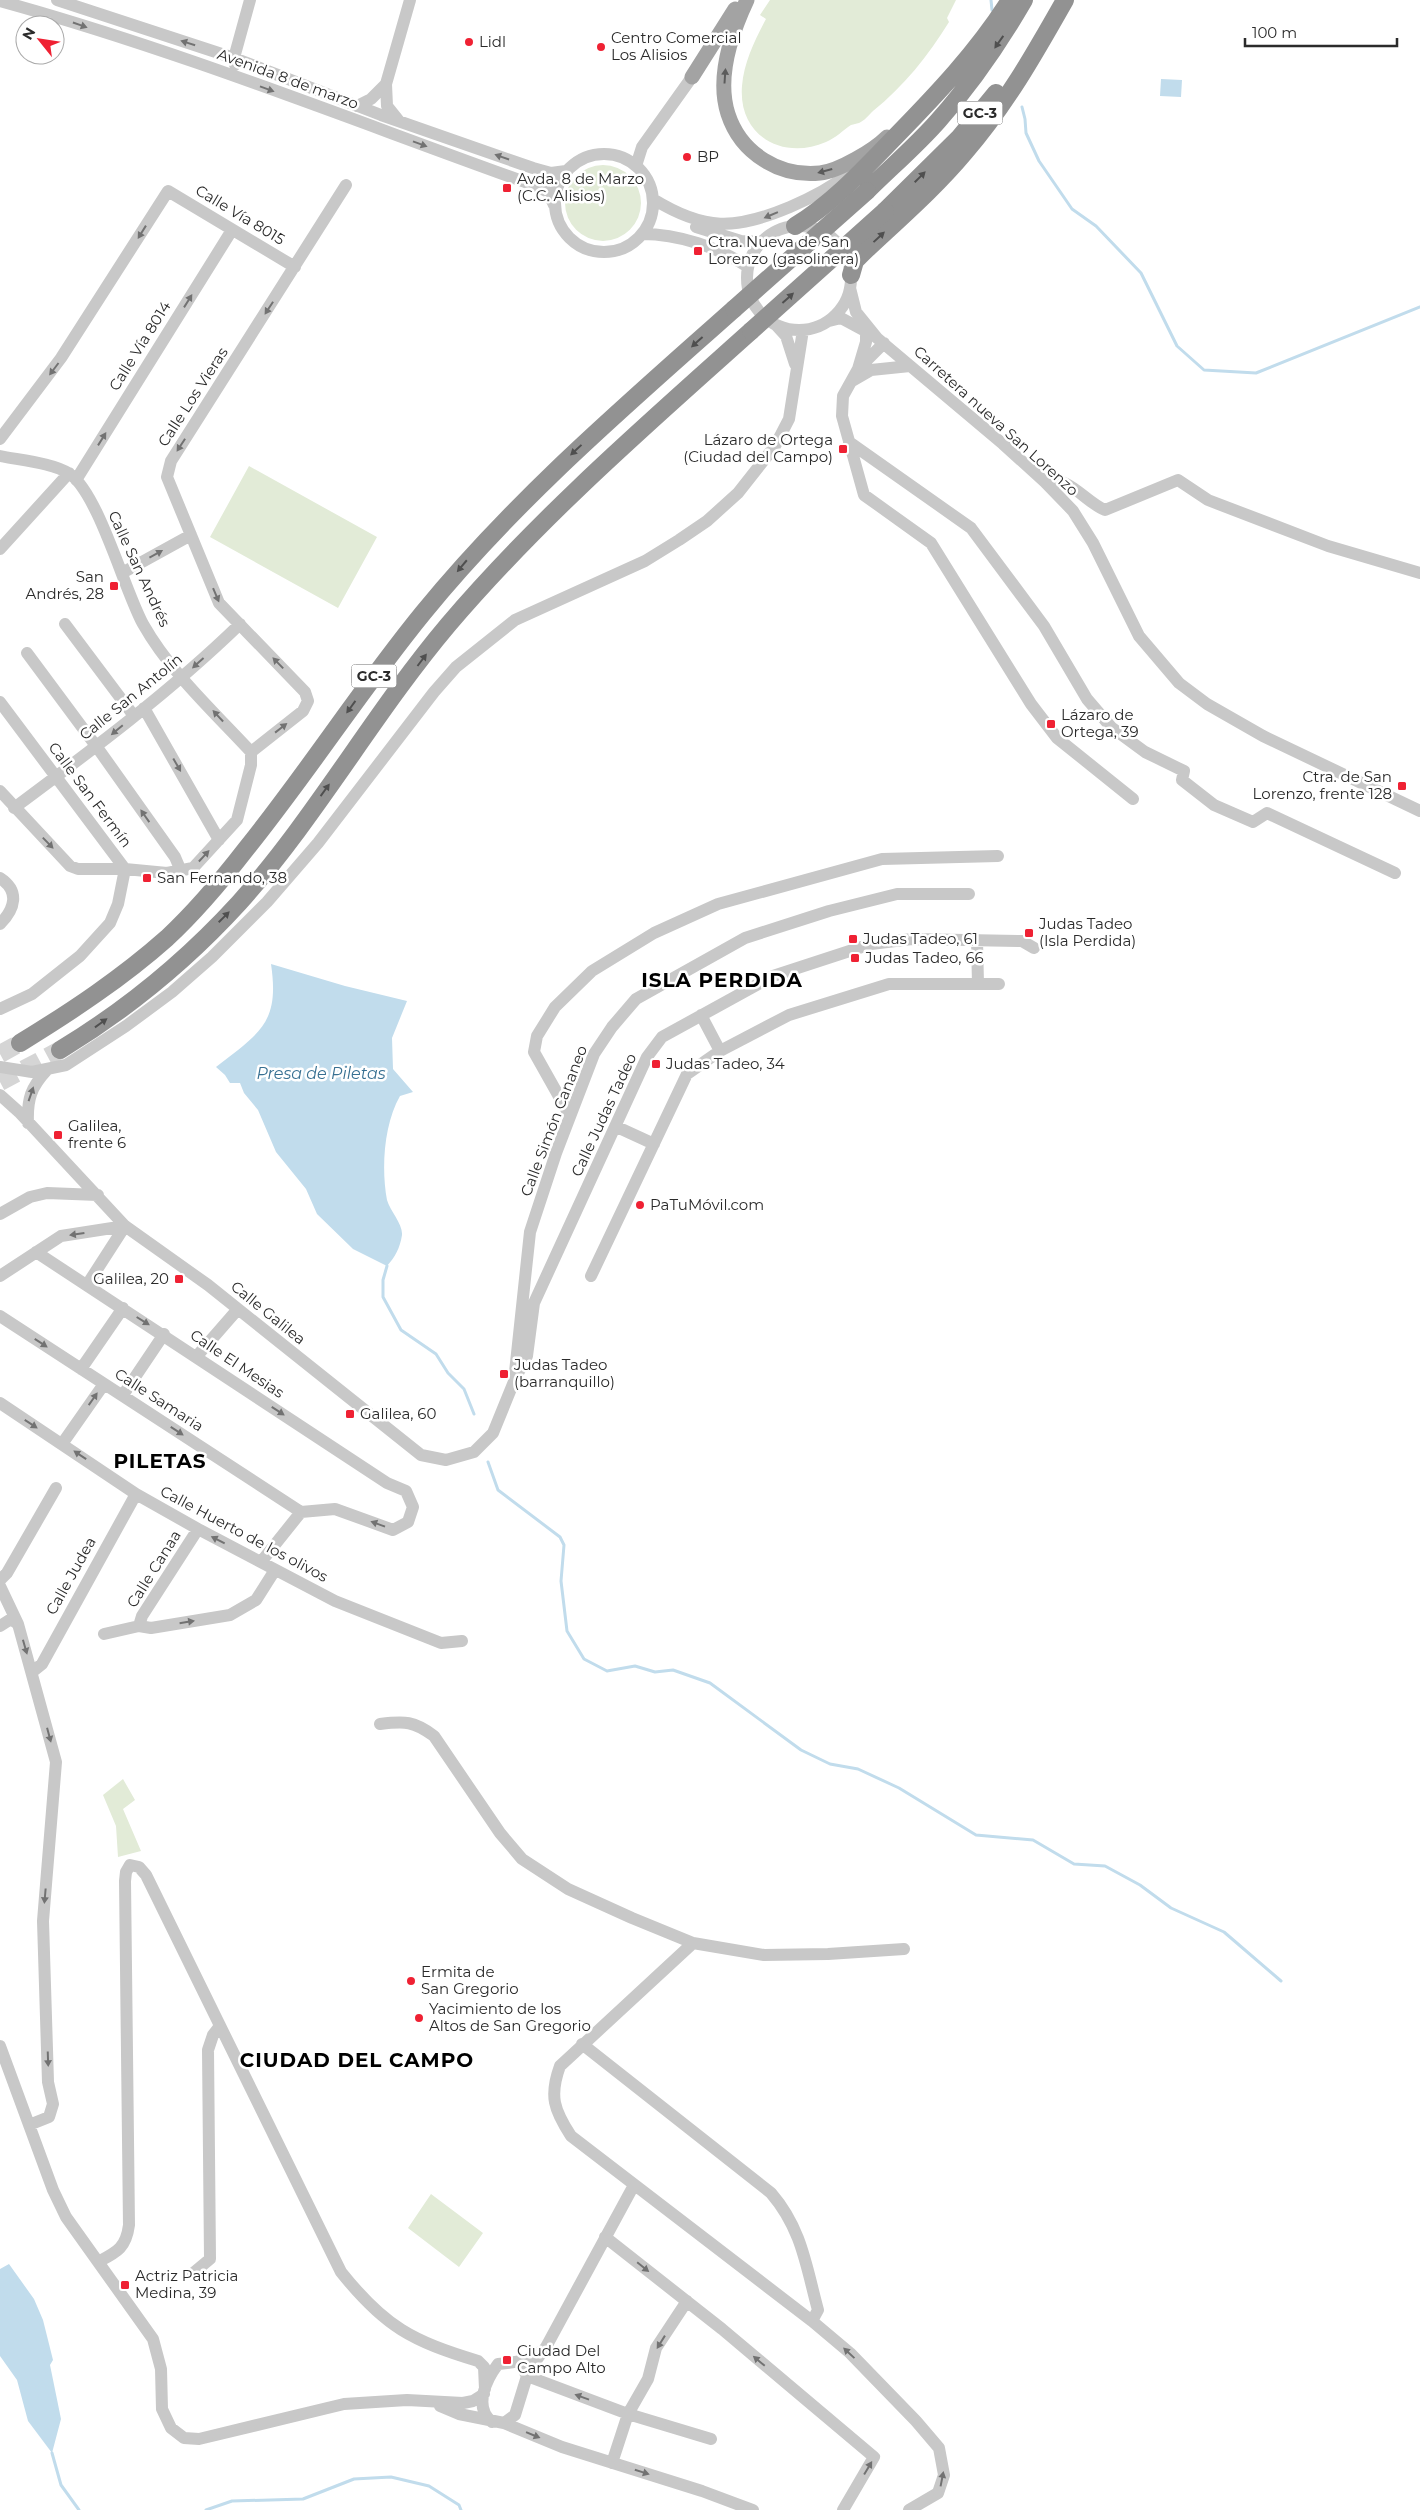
<svg xmlns="http://www.w3.org/2000/svg" width="1420" height="2510" font-family="Montserrat,sans-serif">
	<style>
		.green { fill: #e2ebd7 }
		.water { fill: #c1dcec }
		.lines { fill: none; stroke-linecap: round; stroke-linejoin: round }
		.stream { stroke: #c1dcec; stroke-width: 3 }
		.highway-tunnel { stroke: #d5d5d5; stroke-width: 18; stroke-dasharray: 18 9; stroke-linecap: butt }
		.minor { stroke: #c8c8c8; stroke-width: 12 }
		.major { stroke: #a3a3a3; stroke-width: 15 }
		.highway { stroke: #929292; stroke-width: 18 }
		.highway-bridge { stroke: #929292; stroke-width: 18 }
		.oneway { fill: #727272 }
		.oneway2 { fill: #4f4f4f }
		.oneway3 { fill: #5b5b5b }
		.poi-dot { fill: #ef2133; stroke: #fff; stroke-width: 2 }
		.labels { text-anchor: middle; stroke-width: 5; stroke-linejoin: round; paint-order: stroke }
		.shield { fill: #fff; stroke: #6b6b6b; stroke-width: 1 }
		.shield-label { font-size: 14px; font-weight: bold; fill: #2b2b2b }
		.poi-label { font-size: 15px; fill: #2b2b2b; stroke: #fff; text-anchor: start }
		.street-label { font-size: 15px; fill: #2b2b2b; stroke: #fff }
		.water-label { font-size: 16px; font-style: italic; fill: #366f91; stroke: #fff }
		.district-label { font-size: 20px; font-weight: bold; letter-spacing: 1px; fill: #000; stroke: #fff }
	</style>
	<rect width="100%" height="100%" fill="#fff"/>
	<path class="green" d="M770,0H956L947,18L949,22C928,56 904,86 873,111C869,115 864,121 859,123C856,124 854,124 851,125C843,130 836,138 826,142C783,161 738,136 742,86C744,62 755,40 766,19L760,15Z
		M565 203a38 38 0 1 1 76 0a38 38 0 1 1-76 0Z
		M249,466L377,537L338,608L210,537Z
		M123,1779L135,1800L123,1809L141,1851L118,1857L116,1826L103,1795Z
		M431,2194L483,2233L459,2267L408,2228Z"/>
	<path class="water" d="M1161,79L1182,80L1181,97L1160,96Z
		M271,964L345,986L407,1001L392,1038L393,1069L413,1092L400,1096C384,1124 381,1168 387,1200C390,1211 403,1224 402,1235C400,1248 395,1257 387,1266L353,1249L317,1214L306,1189L276,1152L258,1110L244,1093L240,1083H230L225,1075L216,1067C259,1033 280,1024 271,964Z
		M9,2264L34,2299L43,2320L53,2360L50,2365L61,2419L52,2453L28,2421L17,2380L0,2356V2269Z"/>
	<g class="lines">
		<path class="stream" d="M991,0L992,10
			M1022,107L1025,119L1026,133L1039,161L1072,209L1096,226L1141,273L1177,346L1204,370L1256,373L1420,307
			M387,1266L383,1280V1297L401,1330L436,1354L448,1373L464,1389L474,1414
			M488,1462L498,1490L560,1537L564,1545L561,1581L567,1631L584,1659L607,1671L635,1666L655,1672L673,1670L710,1683L801,1750L830,1764L858,1769L899,1788L976,1835L1033,1840L1074,1864L1105,1866L1140,1885L1171,1908L1224,1932L1281,1981
			M52,2453L61,2485L79,2510
			M206,2510L232,2501L303,2499L354,2479L391,2477L429,2486L459,2505L461,2510"/>
		<path class="highway-tunnel" d="M0,1054L20,1043
			M0,1082L60,1050"/>
		<path class="minor" d="M57,0L234,58L381,115L533,168L551,173L566,171
			M0,1C182,51 359,123 536,186L548,192L554,205
			M235,65L234,58L250,0
			M357,106L371,99L386,84
			M399,121L387,106L386,84L410,0
			M555 203a49 49 0 1 1 98 0a49 49 0 1 1-98 0Z
			M636,166L642,147L692,77
			M653,199C705,231 735,230 790,207C811,198 832,187 850,173
			M747 278a52 52 0 1 1 104 0a52 52 0 1 1-104 0Z
			M696,227L741,241L762,242
			M642,234C678,234 718,247 748,267
			M850,288L856,312L877,338L1003,444L1045,482L1073,511L1093,543L1139,636L1179,683L1207,704L1263,736L1420,811
			M829,321L841,318L867,332
			M776,325L786,336L795,364
			M866,332V342L858,369L843,396L842,416L864,495L931,543L1031,704L1057,738L1133,799
			M860,367L884,343
			M852,381L871,370L910,366
			M0,439L61,358L168,191L295,267
			M849,442L971,528L1044,626L1087,699L1111,727L1145,752L1184,771L1182,780L1214,805L1253,822L1267,813L1395,873
			M0,456C19,460 54,463 70,474C99,495 124,589 143,624C170,672 214,712 251,752
			M76,480L232,230
			M1045,482C1068,474 1085,502 1105,510L1178,480L1208,500L1328,546L1420,573
			M0,549L69,473
			M122,573L191,535
			M65,624L134,716
			M27,653L99,750L175,857L181,871
			M0,702L125,869L118,904L110,923L80,956L32,994L0,1009
			M144,708L219,840
			M251,752L303,711L308,701L305,692L219,603L167,477L171,461L346,185
			M0,791L70,866L78,869H125L167,873L193,868L237,820L251,765V752
			M14,808C92,750 170,692 240,624
			M0,878C20,891 15,909 0,924
			M977,940L978,984
			M701,1015L720,1051
			M0,1067L32,1072L66,1065L126,1026L172,992L212,957L267,902L318,843L434,692L456,667L515,620L645,561L679,540L707,521L738,493L775,446L789,419L803,330
			M0,1095L19,1112L125,1226L208,1285L421,1455L446,1460L474,1452L493,1433L515,1379L527,1356L534,1303L647,1057L662,1037L773,976L871,944L912,939L1022,941L1034,948
			M570,1116L534,1052L537,1036L555,1007L592,971L654,933L718,904L882,859L998,856
			M28,1123C27,1099 31,1087 47,1070
			M617,1127L654,1144
			M0,1214L30,1197L47,1193L98,1195
			M36,1252L387,1483L406,1491L413,1507L408,1522L393,1530L335,1509L301,1512L261,1562
			M0,1276L61,1236L125,1226
			M591,1276L687,1074L720,1051L789,1015L889,984H999
			M87,1285L125,1226
			M0,1316L301,1512
			M197,1356L238,1309
			M81,1369L123,1308
			M515,1372L530,1232L556,1153L594,1054L612,1027L636,999L745,938L829,911L897,894H969
			M123,1395L164,1334
			M0,1403L136,1494L198,1529L335,1601L441,1643L462,1641
			M62,1444L104,1384
			M0,1580L7,1573L56,1488
			M0,1586L18,1624L56,1762L43,1921L48,2082L53,2104L49,2117L29,2125
			M0,1626L11,1619L18,1624
			M139,1626L142,1616L198,1529
			M104,1634L139,1626L151,1628L230,1615L256,1600L275,1570
			M32,1672L42,1664L136,1494
			M380,1724C405,1721 414,1721 434,1736L500,1833L522,1859L568,1889L632,1918L693,1943L764,1955L828,1954L904,1949
			M693,1943L560,2066C549,2096 554,2110 571,2136L812,2321L850,2353L916,2421L939,2448L944,2475L938,2493L909,2510
			M582,2044L771,2193C802,2229 806,2266 818,2310L812,2321
			M0,2046L53,2190L66,2217L153,2339L161,2369L162,2409L171,2428L184,2438L199,2439L344,2404L407,2400L463,2403L473,2401L484,2394
			M605,2237L722,2329L874,2457L843,2510
			M98,2262C117,2252 126,2248 129,2225L125,1881L126,1872L130,1865L139,1867L146,1875L341,2272C385,2327 412,2341 478,2361L484,2367L485,2389
			M192,2274L210,2259L208,2050L213,2035L220,2026
			M526,2374L546,2347L634,2185
			M527,2376L628,2414L711,2439
			M440,2406L459,2414L504,2423L562,2447L702,2491L753,2510
			M492,2422C473,2407 486,2380 498,2364C514,2362 527,2362 540,2352
			M504,2423L515,2415L527,2376L523,2369
			M612,2463L628,2414L648,2379L656,2348L687,2301"/>
		<path class="major" d="M747,0C731,34 716,77 728,114C741,154 780,177 820,173C839,171 874,150 887,137
			M692,77L735,9"/>
		<path class="highway" d="M867,191C890,168 916,146 938,121C971,84 999,43 1024,0
			M885,211L959,138L996,93
			M795,226C833,203 864,169 895,137C936,95 978,51 1010,0
			M851,275L855,261L865,251C899,219 935,188 965,152C1005,106 1035,53 1065,0
			M20,1043C72,1011 122,978 167,938C196,911 222,880 246,849C308,772 361,689 423,613C515,500 625,406 734,309
			M60,1050C126,1010 187,960 239,903C316,817 373,714 448,625C540,517 646,425 751,331"/>
		<path class="highway-bridge" d="M734,309L867,191
			M751,331L885,211"/>
	</g>
	<defs><path id="oneway-solid" d="M-6-.8H1V-3.2L6.5 0L1 3.2V.8H-6Z" transform="scale(1.25)"/></defs>
	<g class="oneway">
		<use href="#oneway-solid" transform="translate(80 25) rotate(19)"/>
		<use href="#oneway-solid" transform="translate(188 43) rotate(-162)"/>
		<use href="#oneway-solid" transform="translate(267 89) rotate(20)"/>
		<use href="#oneway-solid" transform="translate(420 144) rotate(20)"/>
		<use href="#oneway-solid" transform="translate(502 157) rotate(-161)"/>
		<use href="#oneway-solid" transform="translate(771 215) rotate(157)"/>
		<use href="#oneway-solid" transform="translate(142 232) rotate(122)"/>
		<use href="#oneway-solid" transform="translate(188 301) rotate(-58)"/>
		<use href="#oneway-solid" transform="translate(269 308) rotate(123)"/>
		<use href="#oneway-solid" transform="translate(54 369) rotate(127)"/>
		<use href="#oneway-solid" transform="translate(102 439) rotate(-58)"/>
		<use href="#oneway-solid" transform="translate(181 445) rotate(123)"/>
		<use href="#oneway-solid" transform="translate(156 554) rotate(-29)"/>
		<use href="#oneway-solid" transform="translate(216 595) rotate(67)"/>
		<use href="#oneway-solid" transform="translate(198 663) rotate(138)"/>
		<use href="#oneway-solid" transform="translate(278 663) rotate(-134)"/>
		<use href="#oneway-solid" transform="translate(218 716) rotate(-133)"/>
		<use href="#oneway-solid" transform="translate(281 728) rotate(-38)"/>
		<use href="#oneway-solid" transform="translate(117 730) rotate(140)"/>
		<use href="#oneway-solid" transform="translate(177 765) rotate(60)"/>
		<use href="#oneway-solid" transform="translate(145 816) rotate(-125)"/>
		<use href="#oneway-solid" transform="translate(48 843) rotate(46)"/>
		<use href="#oneway-solid" transform="translate(204 856) rotate(-47)"/>
		<use href="#oneway-solid" transform="translate(31 1094) rotate(-71)"/>
		<use href="#oneway-solid" transform="translate(77 1234) rotate(172)"/>
		<use href="#oneway-solid" transform="translate(143 1321) rotate(32)"/>
		<use href="#oneway-solid" transform="translate(41 1343) rotate(33)"/>
		<use href="#oneway-solid" transform="translate(93 1399) rotate(-55)"/>
		<use href="#oneway-solid" transform="translate(278 1411) rotate(33)"/>
		<use href="#oneway-solid" transform="translate(31 1424) rotate(33)"/>
		<use href="#oneway-solid" transform="translate(177 1431) rotate(33)"/>
		<use href="#oneway-solid" transform="translate(80 1455) rotate(-146)"/>
		<use href="#oneway-solid" transform="translate(378 1524) rotate(-160)"/>
		<use href="#oneway-solid" transform="translate(218 1540) rotate(-153)"/>
		<use href="#oneway-solid" transform="translate(187 1622) rotate(-9)"/>
		<use href="#oneway-solid" transform="translate(25 1647) rotate(74)"/>
		<use href="#oneway-solid" transform="translate(49 1735) rotate(75)"/>
		<use href="#oneway-solid" transform="translate(45 1896) rotate(95)"/>
		<use href="#oneway-solid" transform="translate(48 2059) rotate(88)"/>
		<use href="#oneway-solid" transform="translate(643 2267) rotate(39)"/>
		<use href="#oneway-solid" transform="translate(661 2342) rotate(122)"/>
		<use href="#oneway-solid" transform="translate(849 2353) rotate(-137)"/>
		<use href="#oneway-solid" transform="translate(759 2361) rotate(-140)"/>
		<use href="#oneway-solid" transform="translate(582 2397) rotate(-160)"/>
		<use href="#oneway-solid" transform="translate(533 2435) rotate(22)"/>
		<use href="#oneway-solid" transform="translate(868 2468) rotate(-59)"/>
		<use href="#oneway-solid" transform="translate(642 2472) rotate(17)"/>
		<use href="#oneway-solid" transform="translate(942 2479) rotate(-79)"/>
	</g>
	<g class="oneway2">
		<use href="#oneway-solid" transform="translate(999 42) rotate(125)"/>
		<use href="#oneway-solid" transform="translate(920 177) rotate(-45)"/>
		<use href="#oneway-solid" transform="translate(879 237) rotate(-43)"/>
		<use href="#oneway-solid" transform="translate(788 298) rotate(-42)"/>
		<use href="#oneway-solid" transform="translate(697 342) rotate(138)"/>
		<use href="#oneway-solid" transform="translate(576 450) rotate(137)"/>
		<use href="#oneway-solid" transform="translate(462 566) rotate(130)"/>
		<use href="#oneway-solid" transform="translate(422 660) rotate(-53)"/>
		<use href="#oneway-solid" transform="translate(351 707) rotate(126)"/>
		<use href="#oneway-solid" transform="translate(325 790) rotate(-54)"/>
		<use href="#oneway-solid" transform="translate(224 917) rotate(-45)"/>
		<use href="#oneway-solid" transform="translate(101 1023) rotate(-36)"/>
	</g>
	<g class="oneway3">
		<use href="#oneway-solid" transform="translate(725 76) rotate(-86)"/>
		<use href="#oneway-solid" transform="translate(825 171) rotate(165)"/>
	</g>
	<g class="poi-dot">
		<circle cx="469" cy="42" r="5"/>
		<circle cx="601" cy="47" r="5"/>
		<circle cx="687" cy="157" r="5"/>
		<rect x="502" y="183" width="10" height="10" rx="2.5"/>
		<rect x="693" y="246" width="10" height="10" rx="2.5"/>
		<rect x="838" y="444" width="10" height="10" rx="2.5"/>
		<rect x="109" y="581" width="10" height="10" rx="2.5"/>
		<rect x="1046" y="719" width="10" height="10" rx="2.5"/>
		<rect x="1397" y="781" width="10" height="10" rx="2.5"/>
		<rect x="142" y="873" width="10" height="10" rx="2.5"/>
		<rect x="1024" y="928" width="10" height="10" rx="2.5"/>
		<rect x="848" y="934" width="10" height="10" rx="2.5"/>
		<rect x="850" y="953" width="10" height="10" rx="2.5"/>
		<rect x="651" y="1059" width="10" height="10" rx="2.5"/>
		<rect x="53" y="1130" width="10" height="10" rx="2.5"/>
		<circle cx="640" cy="1205" r="5"/>
		<rect x="174" y="1274" width="10" height="10" rx="2.5"/>
		<rect x="499" y="1369" width="10" height="10" rx="2.5"/>
		<rect x="345" y="1409" width="10" height="10" rx="2.5"/>
		<circle cx="411" cy="1981" r="5"/>
		<circle cx="419" cy="2018" r="5"/>
		<rect x="120" y="2280" width="10" height="10" rx="2.5"/>
		<rect x="502" y="2355" width="10" height="10" rx="2.5"/>
	</g>
	<g class="labels">
		<g class="shield">
			<rect x="957.5" y="101.5" width="45" height="23" rx="4"/>
			<rect x="351.5" y="664.5" width="45" height="23" rx="4"/>
		</g>
		<g class="shield-label">
			<text x="980" y="118">GC-3</text>
			<text x="374" y="681">GC-3</text>
		</g>
		<g class="poi-label">
			<text x="611" y="43">Centro Comercial<tspan x="611" dy="17">Los Alisios</tspan></text>
			<text x="479" y="47">Lidl</text>
			<text x="697" y="162">BP</text>
			<text x="517" y="184">Avda. 8 de Marzo<tspan x="517" dy="17">(C.C. Alisios)</tspan></text>
			<text x="708" y="247">Ctra. Nueva de San<tspan x="708" dy="17">Lorenzo (gasolinera)</tspan></text>
			<text x="833" y="445" text-anchor="end">Lázaro de Ortega<tspan x="833" dy="17">(Ciudad del Campo)</tspan></text>
			<text x="104" y="582" text-anchor="end">San<tspan x="104" dy="17">Andrés, 28</tspan></text>
			<text x="1061" y="720">Lázaro de<tspan x="1061" dy="17">Ortega, 39</tspan></text>
			<text x="1392" y="782" text-anchor="end">Ctra. de San<tspan x="1392" dy="17">Lorenzo, frente 128</tspan></text>
			<text x="157" y="883">San Fernando, 38</text>
			<text x="1039" y="929">Judas Tadeo<tspan x="1039" dy="17">(Isla Perdida)</tspan></text>
			<text x="863" y="944">Judas Tadeo, 61</text>
			<text x="865" y="963">Judas Tadeo, 66</text>
			<text x="666" y="1069">Judas Tadeo, 34</text>
			<text x="68" y="1131">Galilea,<tspan x="68" dy="17">frente 6</tspan></text>
			<text x="650" y="1210">PaTuMóvil.com</text>
			<text x="169" y="1284" text-anchor="end">Galilea, 20</text>
			<text x="514" y="1370">Judas Tadeo<tspan x="514" dy="17">(barranquillo)</tspan></text>
			<text x="360" y="1419">Galilea, 60</text>
			<text x="421" y="1977">Ermita de<tspan x="421" dy="17">San Gregorio</tspan></text>
			<text x="429" y="2014">Yacimiento de los<tspan x="429" dy="17">Altos de San Gregorio</tspan></text>
			<text x="135" y="2281">Actriz Patricia<tspan x="135" dy="17">Medina, 39</tspan></text>
			<text x="517" y="2356">Ciudad Del<tspan x="517" dy="17">Campo Alto</tspan></text>
		</g>
		<g class="street-label">
			<text transform="translate(288 79) rotate(20)" y="5">Avenida 8 de marzo</text>
			<text transform="translate(240 215) rotate(31)" y="5">Calle Vía 8015</text>
			<text transform="translate(140 346) rotate(-58)" y="5">Calle Vía 8014</text>
			<text transform="translate(193 397) rotate(-57)" y="5">Calle Los Vieras</text>
			<text transform="translate(996 421) rotate(42)" y="5">Carretera nueva San Lorenzo</text>
			<text transform="translate(139 569) rotate(65)" y="5">Calle San Andrés</text>
			<text transform="translate(131 697) rotate(-39)" y="5">Calle San Antolín</text>
			<text transform="translate(90 795) rotate(53)" y="5">Calle San Fermín</text>
			<text transform="translate(604 1115) rotate(-65)" y="5">Calle Judas Tadeo</text>
			<text transform="translate(554 1121) rotate(-69)" y="5">Calle Simón Cananeo</text>
			<text transform="translate(268 1313) rotate(39)" y="5">Calle Galilea</text>
			<text transform="translate(237 1364) rotate(34)" y="5">Calle El Mesias</text>
			<text transform="translate(159 1400) rotate(33)" y="5">Calle Samaria</text>
			<text transform="translate(244 1534) rotate(28)" y="5">Calle Huerto de los olivos</text>
			<text transform="translate(154 1569) rotate(-58)" y="5">Calle Canaa</text>
			<text transform="translate(71 1576) rotate(-61)" y="5">Calle Judea</text>
		</g>
		<g class="water-label">
			<text x="321" y="1079">Presa de Piletas</text>
		</g>
		<g class="district-label">
			<text x="722" y="987">ISLA PERDIDA</text>
			<text x="160" y="1468">PILETAS</text>
			<text x="357" y="2067">CIUDAD DEL CAMPO</text>
		</g>
	</g>
	<g transform="translate(40 40) rotate(300)"><circle r="24" fill="#ffffff" stroke="#aaaaaa"/>
	<path d="M0-4L9 19L0 12L-9 19Z" fill="#ef2133"/>
	<text y="-8" font-size="14" font-weight="bold" text-anchor="middle" fill="#2b2b2b">N</text>
	</g>
	<path d="M1245 38v8h152v-8" fill="none" stroke="#2b2b2b" stroke-width="2.5"/>
	<text x="1252" y="38" font-size="15" fill="#2b2b2b" stroke="#ffffff" stroke-width="4" paint-order="stroke">100 m</text>
</svg>
